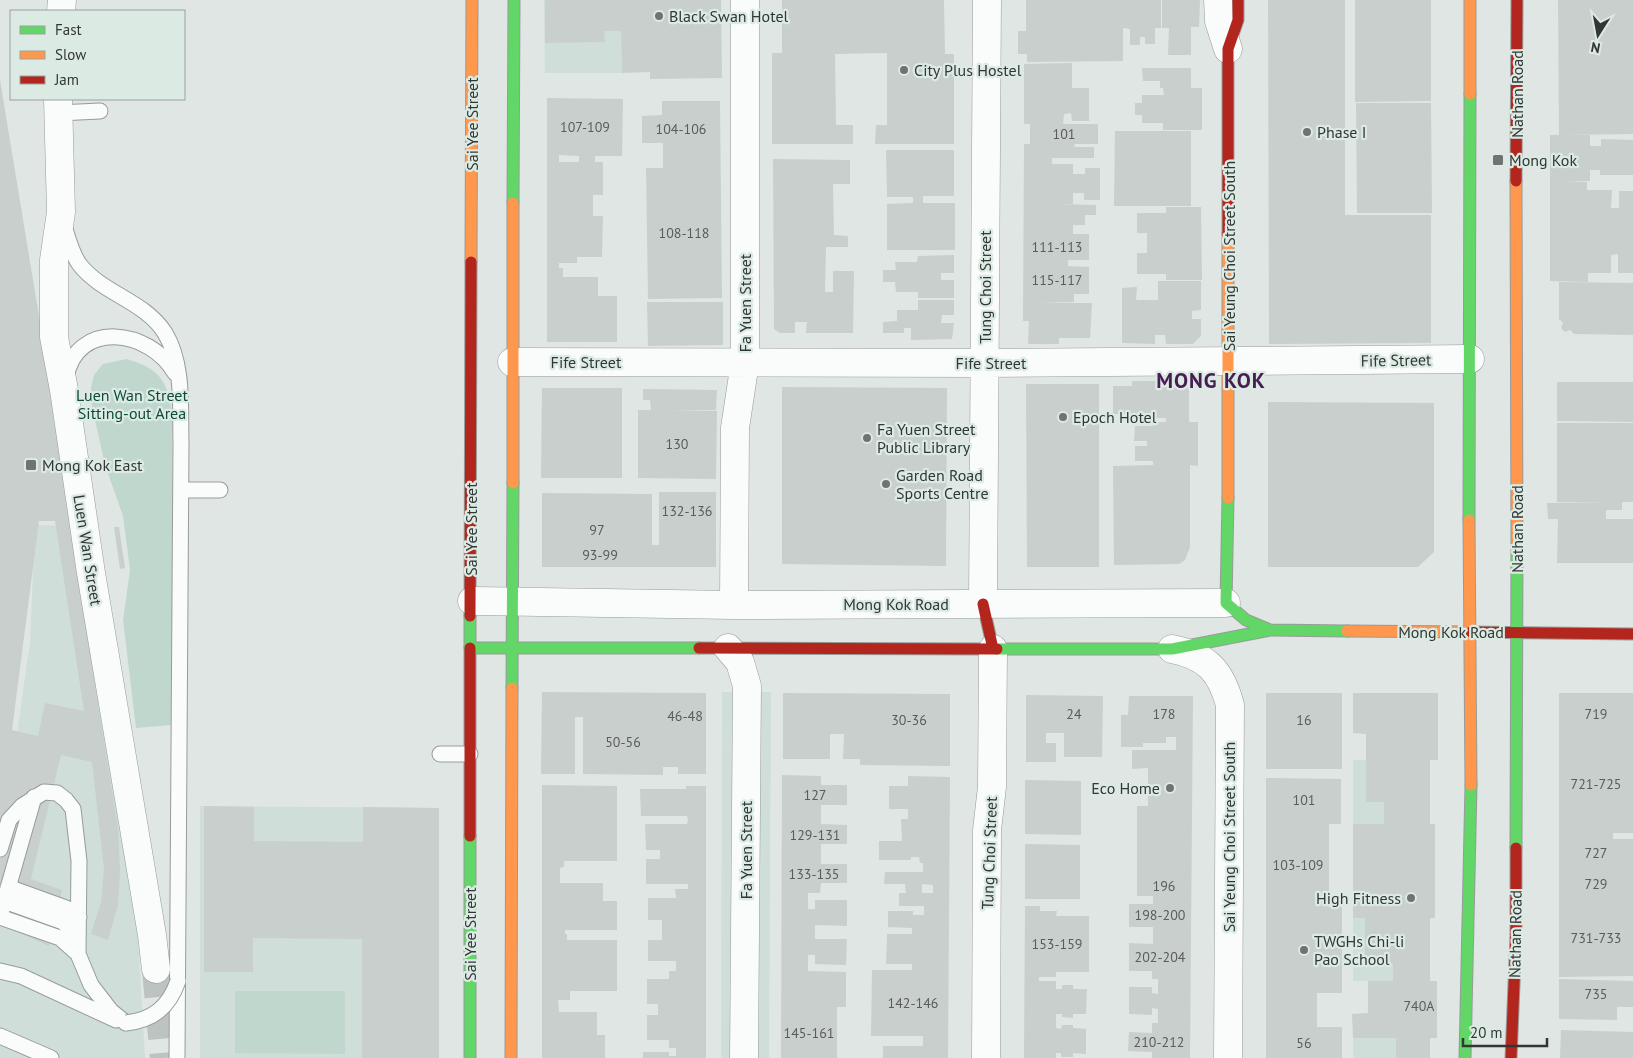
<svg xmlns="http://www.w3.org/2000/svg" width="1633" height="1058" font-family="'PT Sans',sans-serif">
	<style>
		.built { fill: #cfded8 }
		.green { fill: #c0d7ce }
		.building { fill: #c9cfcc; fill-rule: evenodd }
		.lines { fill: none; stroke-linecap: round; stroke-linejoin: round }
		.street-tunnel { stroke: #bdc3c0; stroke-width: 28; stroke-dasharray: 28 14; stroke-linecap: butt }
		.lane-casing { stroke: #979c9a; stroke-width: 17 }
		.street-casing { stroke: #979c9a; stroke-width: 29 }
		.fast-casing { stroke: #979c9a; stroke-width: 13 }
		.slow-casing { stroke: #979c9a; stroke-width: 13 }
		.jam-casing { stroke: #979c9a; stroke-width: 13 }
		.lane { stroke: #fafbfb; stroke-width: 15 }
		.street { stroke: #fafbfb; stroke-width: 28 }
		.fast { stroke: #63d668; stroke-width: 11 }
		.slow { stroke: #ff974d; stroke-width: 11 }
		.jam { stroke: #b3261e; stroke-width: 11 }
		.lane-bridge-casing { stroke: #979c9a; stroke-width: 17; stroke-linecap: butt }
		.lane-bridge { stroke: #fafbfb; stroke-width: 15 }
		.poi-dot { fill: #6f7472; stroke: #dceae4; stroke-width: 2 }
		.labels { text-anchor: middle; stroke-width: 4.5; stroke-linejoin: round; paint-order: stroke }
		.number-label { font-size: 14px; fill: #585d5b }
		.poi-label { font-size: 16px; fill: #323735; stroke: #dceae4; text-anchor: start }
		.street-label { font-size: 16px; fill: #323735; stroke: #dceae4 }
		.park-label { font-size: 16px; fill: #0e4a3a; stroke: #dceae4 }
		.district-label { font-size: 21px; font-weight: bold; letter-spacing: 1px; fill: #481d51; stroke: #dceae4 }
	</style>
	<rect width="100%" height="100%" fill="#e0e6e3"/>
	<path class="built" d="M544,0H621L622,73H545Z
		M35,525L73,526L138,936L145,1058H0V804L14,755L30,642Z
		M722,692H771L769,1058H721Z
		M1353,760H1430V824H1353Z
		M200,806L439,808V1058H200Z
		M1353,918H1430V981H1353Z
		M1353,1038H1430V1058H1353Z"/>
	<path class="green" d="M127,359C159,369 167,379 172,412L173,708L171,725L136,728L123,620L130,570L123,516L105,465L91,402V387L94,375L103,364Z
		M235,991H345V1054L235,1053Z"/>
	<path class="building" d="M545,0H721L722,78L650,79V72L622,73L621,31H604L605,42L545,43Z
		M782,0H944L945,54H954V144H875L876,125H887V53L835,54L836,125H853V144H772V53H782Z
		M1026,0H1123V7V0H1161V28H1155V44H1145V37H1140V45H1130V29L1123,28V61L1027,62V54H1018V31H1026Z
		M1162,0H1200L1199,27H1191V55H1168L1169,28H1162Z
		M1268,0H1345V215H1431V343L1269,344Z
		M1355,0H1431V101L1355,102Z
		M1558,0H1633V134L1563,135H1590V146H1601V139L1633,140V175H1600V170H1590V181H1568L1587,182V190H1612L1611,208H1619V191H1633V273H1618V254L1611,255V273H1588V282L1550,281V135H1559Z
		M1072,63V88H1089V121H1072L1071,113L1064,114L1063,124H1098V144H1075L1074,147H1094V158H1052V164H1073V174H1085V168H1100V200H1084V193H1073V204H1059L1096,205V215H1085V225H1073V234H1089V260H1068V266L1089,267V294H1074V302L1038,303H1092L1090,338H1059V344H1028L1029,321H1023L1024,144H1030V124H1024V64Z
		M1142,68H1191V88H1202V130H1163V123H1142V115H1135V103H1142V95H1164L1163,88H1169H1160V81H1143Z
		M0,80L73,522H71L99,710L118,828L120,871L118,905L108,940L91,934L101,902L104,869L92,762L61,755L31,879L62,890L49,946L0,924ZM39,521H55L84,711L45,703L38,736L12,730Z
		M547,98L623,99L622,156H595V162H603V195H593V216H603L602,257H577V263H559V268H563V277H598V296H617V342H547ZM559,155L579,156V162H559Z
		M662,101H720L722,298L648,299L646,168H663V143H642V116L662,115Z
		M1356,103H1431L1432,213H1357Z
		M1115,131H1191V206H1114Z
		M886,150H954V196H923V203H955V250H887V204L913,203V197H887Z
		M773,159L850,160V184H833L834,235L848,236V247H826L825,292H833V271H854L853,333H806L807,322H795V333H780L774,329Z
		M1166,207H1201L1202,280H1166V274H1137V253H1147V233H1137V213H1166Z
		M954,255V273H941V280H954V298H918V292H896L895,282H883V270H896L895,262H917L918,256Z
		M1158,281H1201V310L1192,311V319H1201V336L1193,344H1166L1165,335H1155V344L1122,343V288L1137,287L1136,300H1158Z
		M1559,282L1633,283V335L1574,334L1570,330L1565,332L1561,328L1563,323L1559,319Z
		M918,300H954V315H942L941,323H954L952,339L911,340V328H904V333H883V322L897,321V310H918Z
		M647,302H723V345L648,346Z
		M1132,381H1162V386H1189V422H1198V466L1190,465V547L1185,560L1179,564L1114,565L1113,466L1153,465V461H1135V446H1147V441H1134L1135,426H1153V422H1166V418H1153V414H1113V386H1132Z
		M1557,382H1633V422L1557,421Z
		M1026,384H1099V567H1027Z
		M782,387L947,388L946,566L782,564Z
		M542,388H622V478H541Z
		M643,389L717,390L716,410H670L717,411L716,479L638,478V410H651L650,400H643Z
		M1268,402L1434,403V552L1418,567H1268Z
		M1557,423H1633V502H1622V510H1606V519H1633V563H1557L1558,519H1548L1547,503L1610,502H1557Z
		M659,492H716V567H542V493L652,494V545H659Z
		M114,527H119L125,568L120,569Z
		M542,692L706,693V774H678V767H663V775L583,774V717H575V774H541Z
		M783,693L950,694V766L860,765V759H843L844,734H830V759H783Z
		M1266,693H1342V769H1266Z
		M1353,693H1438V760H1430V824H1435V918H1430V981H1437V1038H1430V1058H1396V1038H1353L1352,1014L1368,1013V981H1393V964H1365V918H1353V824H1384V802H1366V734L1353,733Z
		M1559,693H1633V833H1613V839H1633V976L1559,977Z
		M1026,695L1103,696L1102,757H1064V733H1046V743H1056V762H1026Z
		M1129,696H1193L1190,1058H1152V1052L1128,1051L1129,1032L1152,1033V1023H1158V1009L1152,1008V1015L1129,1014V987H1152V993L1158,994V979H1152V971H1129V943L1153,944V927H1129V904H1153V896H1137V806H1148V768L1132,769V750H1176V737H1166V743H1143V747H1121V715H1128Z
		M782,775L821,776V785H847V805H821V824L847,825V844H821V864H847V883H821L820,893H808V909H815V900H847V926L815,925V939H847L846,965L815,964V955H808V971L846,972V1007H837V1058H781Z
		M908,776L950,777L948,1058H883V1046H923V1036H871L872,970H912V964H886L887,934H912V928L888,927V911H913V915H924V906H899V893H906L905,884H884L885,872H923V863H920L919,857H911V860H879V841H902L901,819H908V809H889V786H908ZM922,884L933,885V893H922Z
		M1266,778L1341,779V824H1329V907H1342V993H1317V1027H1342V1058H1266Z
		M1025,780L1081,781V835L1025,834Z
		M542,785L617,786V861H564V867L560,868V883H603V901H617V930H565V934H567V940H617V991H570V1000H558L559,1012H597V1035H605V1058H542Z
		M686,786H706V1058H643V1052H669V1056H676V1048H669V1040H647V1015H658V1004H647V979H669V971H676V961H648V940H662V920H648V898H676L675,889H688V884H646V859H660V850H646L645,824H687L688,820L687,816H641L640,789H686Z
		M204,806L254,807V841L363,842V807L439,808V1058H362V939L253,938V972H204Z
		M1025,844L1080,845V899H1025Z
		M1025,906H1040V911H1057L1056,916H1089V972H1056V977H1039V981H1056V989H1062V985H1073V989H1087L1086,1014H1073V1018L1062,1017V1014H1056V1028L1061,1029L1062,1025H1073V1028L1086,1029V1054L1073,1053V1057H1061V1053H1056V1058H1024Z
		M1559,979L1633,981V1007H1617V1020L1559,1019Z
		M1561,1030L1633,1032V1058H1560Z"/>
	<g class="lines">
		<path class="street-tunnel" d="M156,969L164,1058"/>
		<defs>
			<path id="lane" d="M58,113L100,111
				M64,226C68,238 72,255 80,265C103,294 145,301 165,333C184,364 180,408 181,442L177,1058
				M66,378C76,319 150,329 175,373
				M181,490H220
				M440,754H470
				M0,849L9,820L22,806L44,792L57,793L66,800L73,809L79,861L78,954L91,985L111,1011L126,1023
				M8,887L66,908L79,917
				M4,901L63,922L78,936
				M0,916L34,797
				M0,917L60,938L78,954
				M0,971L21,976L116,1020
				M0,1036L51,1058"/>
			<path id="street" d="M1218,0L1219,21L1228,49
				M61,11L62,0
				M58,99L61,212L54,260V337L64,390L91,573L152,935L156,969
				M512,362L984,363L1470,359
				M472,601L734,605L1226,603
				M983,604L987,0
				M734,605L735,428L745,362V0
				M728,648L740,662L747,686L744,1058
				M1172,649C1207,656 1221,671 1230,705L1228,1058
				M986,1058L987,830L992,787L993,649"/>
			<path id="fast" d="M513,203L514,0
				M1228,498L1226,603L1246,620L1270,630
				M1469,520L1470,94
				M470,616V648H699
				M997,649H1172L1270,630L1347,631
				M512,688L513,483
				M470,836V1058
				M1516,848L1517,548
				M1465,1058L1471,785"/>
			<path id="slow" d="M1470,94V0
				M1516,181L1517,548
				M471,262L472,0
				M513,483V203
				M1228,498V234
				M1469,520L1471,785
				M1347,631L1471,632
				M511,1058L512,688"/>
			<path id="jam" d="M1516,181L1517,0
				M1228,234V49L1238,20V0
				M983,604L993,649
				M470,616L471,262
				M1471,632L1633,634
				M470,648V836
				M699,648L997,649
				M1511,1058L1516,935V848"/>
		</defs>
		<use href="#lane" class="lane-casing"/>
		<use href="#street" class="street-casing"/>
		<use href="#fast" class="fast-casing"/>
		<use href="#slow" class="slow-casing"/>
		<use href="#jam" class="jam-casing"/>
		<use href="#lane" class="lane"/>
		<use href="#street" class="street"/>
		<use href="#fast" class="fast"/>
		<use href="#slow" class="slow"/>
		<use href="#jam" class="jam"/>
		<defs>
			<path id="lane-bridge" d="M126,1023C153,1020 169,1007 178,981"/>
		</defs>
		<use href="#lane-bridge" class="lane-bridge-casing"/>
		<use href="#lane-bridge" class="lane-bridge"/>
	</g>
	<g class="poi-dot">
		<circle cx="659" cy="16" r="5"/>
		<circle cx="904" cy="70" r="5"/>
		<circle cx="1307" cy="132" r="5"/>
		<rect x="1492" y="154" width="12" height="12" rx="2.5"/>
		<circle cx="1063" cy="417" r="5"/>
		<circle cx="867" cy="438" r="5"/>
		<rect x="25" y="459" width="12" height="12" rx="2.5"/>
		<circle cx="886" cy="484" r="5"/>
		<circle cx="1170" cy="788" r="5"/>
		<circle cx="1411" cy="898" r="5"/>
		<circle cx="1304" cy="950" r="5"/>
	</g>
	<g class="labels">
		<g class="number-label">
			<text x="585" y="132">107-109</text>
			<text x="681" y="134">104-106</text>
			<text x="1064" y="139">101</text>
			<text x="684" y="238">108-118</text>
			<text x="1057" y="252">111-113</text>
			<text x="1057" y="285">115-117</text>
			<text x="677" y="449">130</text>
			<text x="687" y="516">132-136</text>
			<text x="597" y="535">97</text>
			<text x="600" y="560">93-99</text>
			<text x="1074" y="719">24</text>
			<text x="1164" y="719">178</text>
			<text x="1596" y="719">719</text>
			<text x="685" y="721">46-48</text>
			<text x="909" y="725">30-36</text>
			<text x="1304" y="725">16</text>
			<text x="623" y="747">50-56</text>
			<text x="1596" y="789">721-725</text>
			<text x="815" y="800">127</text>
			<text x="1304" y="805">101</text>
			<text x="815" y="840">129-131</text>
			<text x="1596" y="858">727</text>
			<text x="1298" y="870">103-109</text>
			<text x="814" y="879">133-135</text>
			<text x="1596" y="889">729</text>
			<text x="1164" y="891">196</text>
			<text x="1160" y="920">198-200</text>
			<text x="1596" y="943">731-733</text>
			<text x="1057" y="949">153-159</text>
			<text x="1160" y="962">202-204</text>
			<text x="1596" y="999">735</text>
			<text x="913" y="1008">142-146</text>
			<text x="1419" y="1011">740A</text>
			<text x="809" y="1038">145-161</text>
			<text x="1159" y="1047">210-212</text>
			<text x="1304" y="1048">56</text>
		</g>
		<g class="poi-label">
			<text x="669" y="22">Black Swan Hotel</text>
			<text x="914" y="76">City Plus Hostel</text>
			<text x="1317" y="138">Phase I</text>
			<text x="1509" y="166">Mong Kok</text>
			<text x="1073" y="423">Epoch Hotel</text>
			<text x="877" y="435">Fa Yuen Street<tspan x="877" dy="18">Public Library</tspan></text>
			<text x="42" y="471">Mong Kok East</text>
			<text x="896" y="481">Garden Road<tspan x="896" dy="18">Sports Centre</tspan></text>
			<text x="1160" y="794" text-anchor="end">Eco Home</text>
			<text x="1401" y="904" text-anchor="end">High Fitness</text>
			<text x="1314" y="947">TWGHs Chi-li<tspan x="1314" dy="18">Pao School</tspan></text>
		</g>
		<g class="street-label">
			<text transform="translate(1517 94) rotate(-90)" y="6">Nathan Road</text>
			<text transform="translate(472 124) rotate(-90)" y="6">Sai Yee Street</text>
			<text transform="translate(1229 256) rotate(-90)" y="6">Sai Yeung Choi Street South</text>
			<text transform="translate(985 287) rotate(-90)" y="6">Tung Choi Street</text>
			<text transform="translate(745 303) rotate(-90)" y="6">Fa Yuen Street</text>
			<text transform="translate(1396 360) rotate(-1)" y="6">Fife Street</text>
			<text x="586" y="368">Fife Street</text>
			<text x="991" y="369">Fife Street</text>
			<text transform="translate(471 529) rotate(-90)" y="6">Sai Yee Street</text>
			<text transform="translate(1517 529) rotate(-90)" y="6">Nathan Road</text>
			<text transform="translate(88 550) rotate(81)" y="6">Luen Wan Street</text>
			<text x="896" y="610">Mong Kok Road</text>
			<text x="1451" y="638">Mong Kok Road</text>
			<text transform="translate(1229 837) rotate(-90)" y="6">Sai Yeung Choi Street South</text>
			<text transform="translate(746 850) rotate(-90)" y="6">Fa Yuen Street</text>
			<text transform="translate(989 853) rotate(-88)" y="6">Tung Choi Street</text>
			<text transform="translate(470 934) rotate(-90)" y="6">Sai Yee Street</text>
			<text transform="translate(1515 934) rotate(-89)" y="6">Nathan Road</text>
		</g>
		<g class="park-label">
			<text x="132" y="401">Luen Wan Street<tspan x="132" dy="18">Sitting-out Area</tspan></text>
		</g>
		<g class="district-label">
			<text x="1211" y="388">MONG KOK</text>
		</g>
	</g>
	<rect x="10" y="10" width="175" height="90" fill="#dceae4" stroke="#98a29e"/>
	<rect x="20" y="26" width="25" height="8" fill="#63d668" stroke="#98a29e"/>
	<text x="55" y="35" font-size="15" fill="#323735">Fast</text>
	<rect x="20" y="51" width="25" height="8" fill="#ff974d" stroke="#98a29e"/>
	<text x="55" y="60" font-size="15" fill="#323735">Slow</text>
	<rect x="20" y="76" width="25" height="8" fill="#b3261e" stroke="#98a29e"/>
	<text x="55" y="85" font-size="15" fill="#323735">Jam</text>
	<g transform="translate(1598 35) rotate(191)" stroke="#dceae4" stroke-width="4" paint-order="stroke">
	<path d="M0-4L9 19L0 12L-9 19Z" fill="#323735"/>
	<text y="-8" font-size="14" font-weight="bold" text-anchor="middle" fill="#323735">N</text>
	</g>
	<path d="M1463 1038v8h84v-8" fill="none" stroke="#323735" stroke-width="2.5"/>
	<text x="1470" y="1038" font-size="15" fill="#323735" stroke="#dceae4" stroke-width="4" paint-order="stroke">20 m</text>
</svg>
